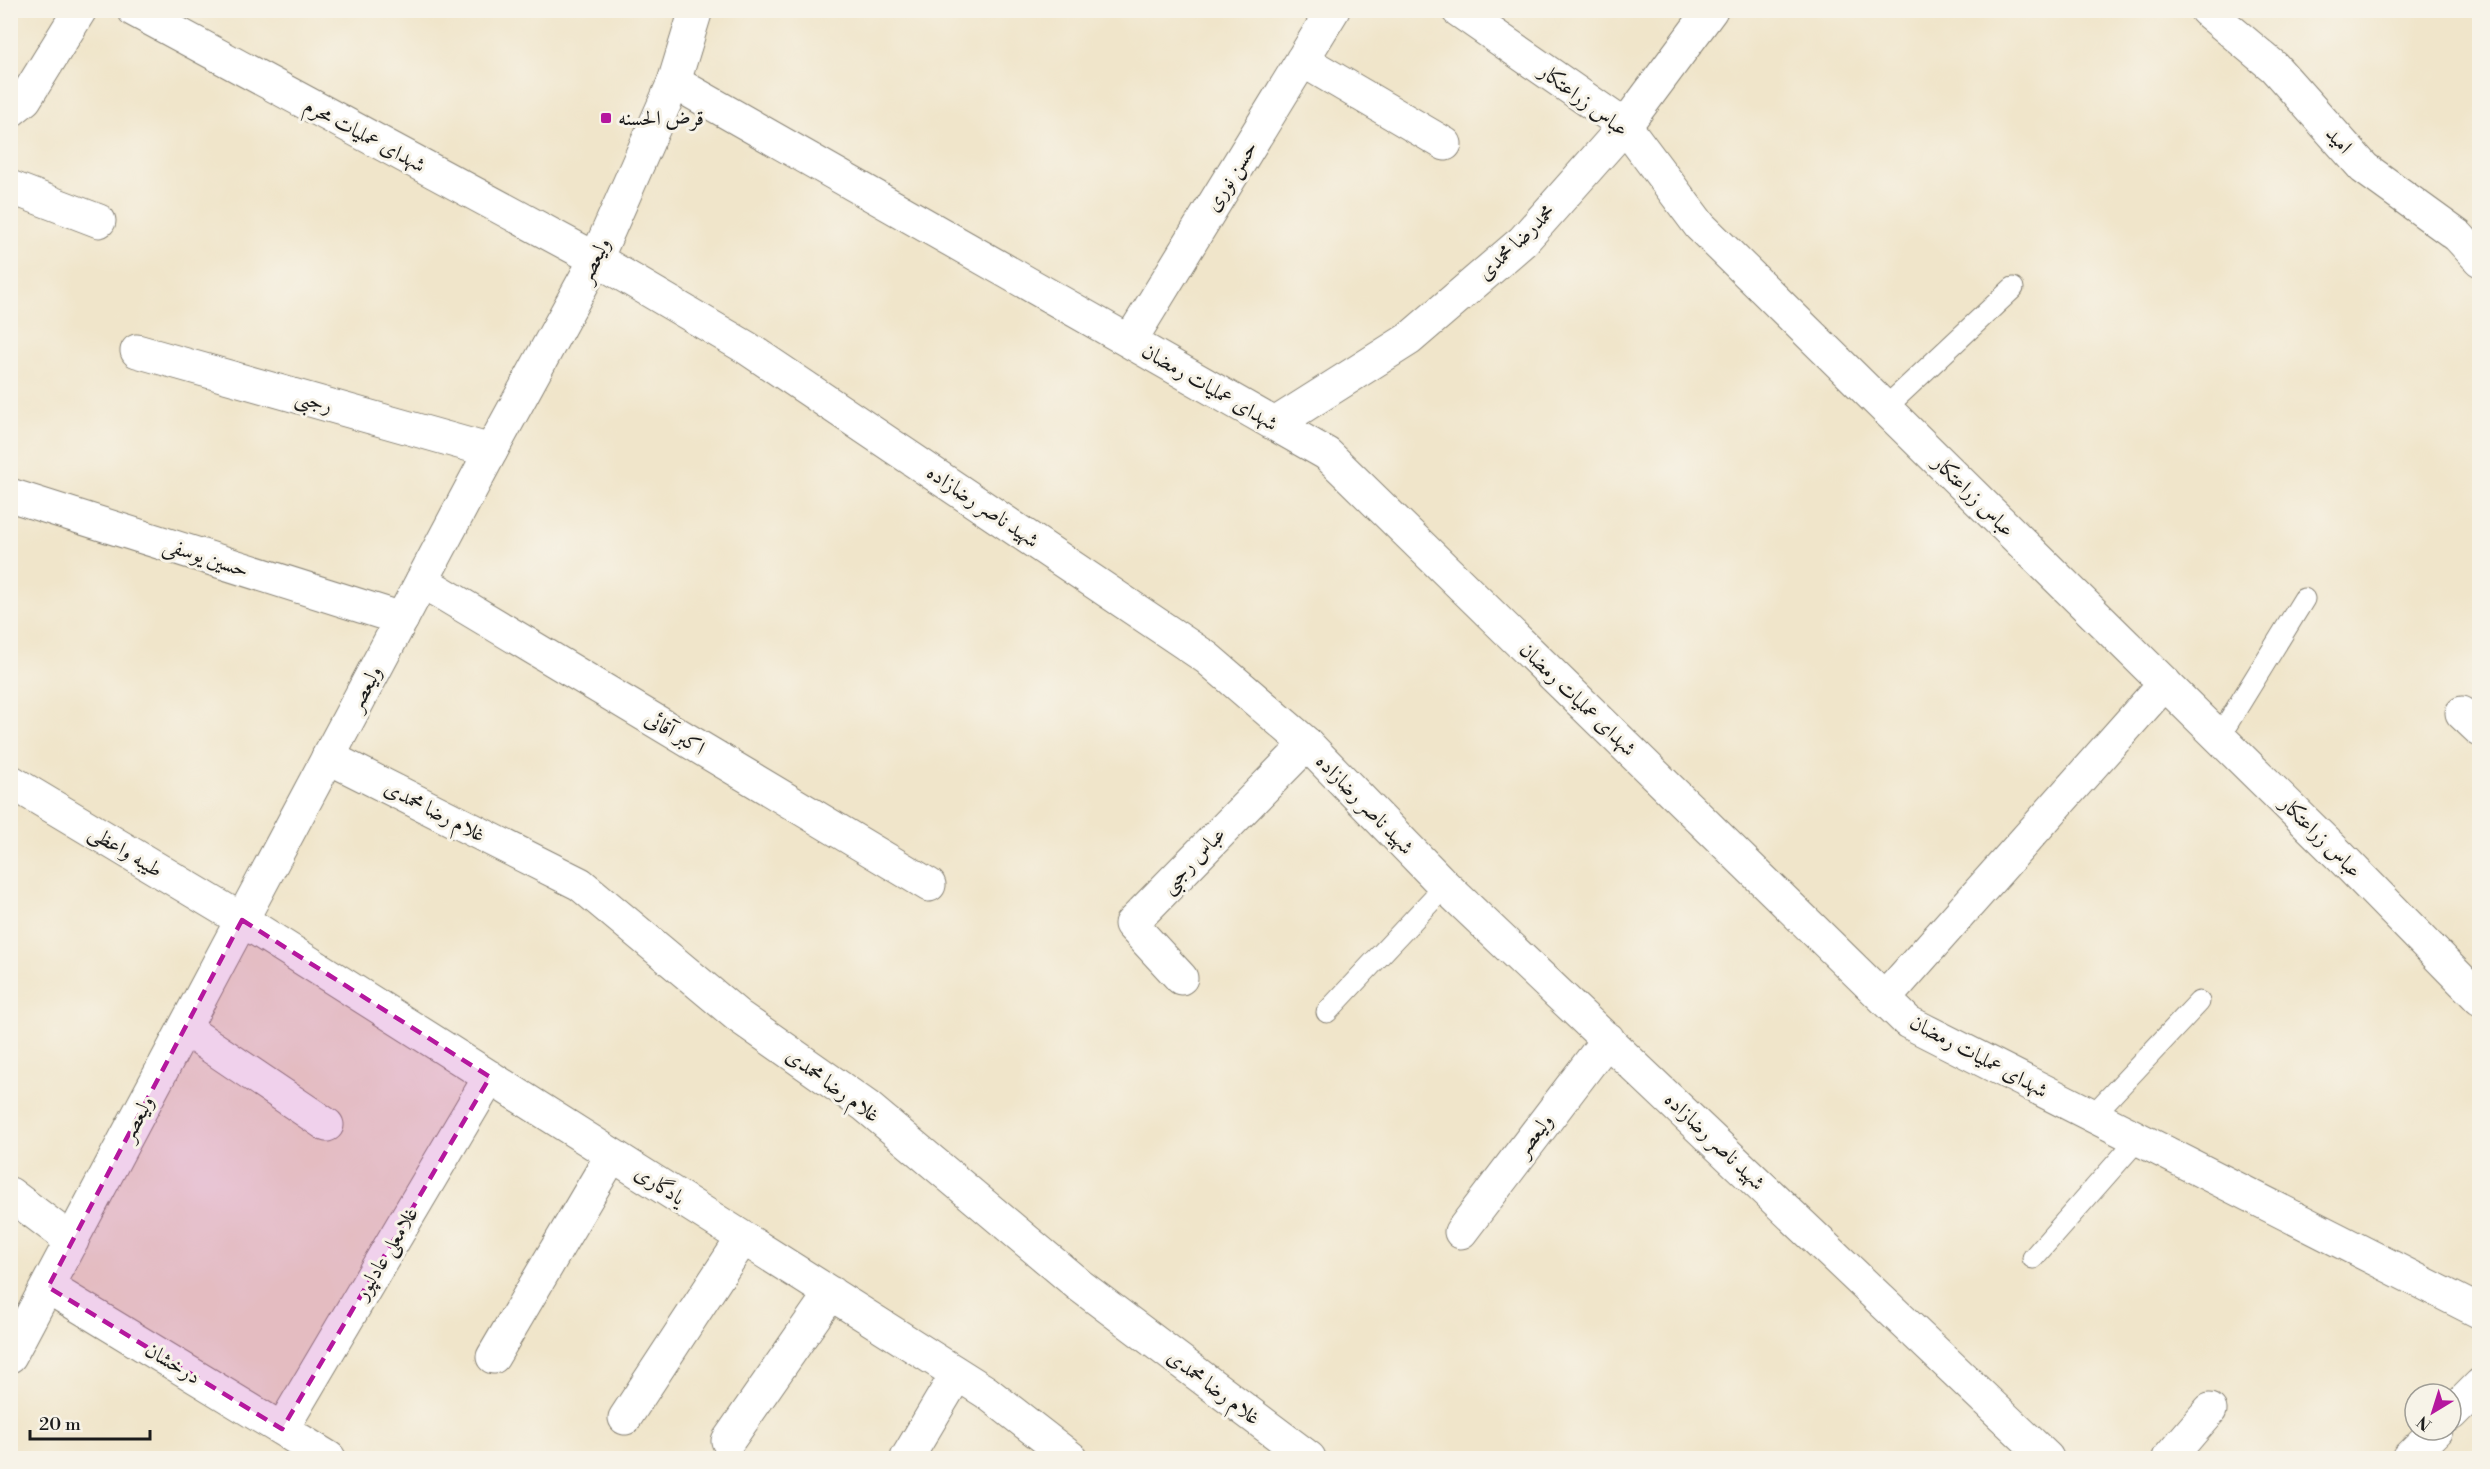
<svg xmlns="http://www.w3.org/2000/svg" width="2490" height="1469" font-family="'Libre Bodoni',Amiri,serif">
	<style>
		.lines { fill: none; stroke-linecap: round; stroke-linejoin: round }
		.lane-casing { stroke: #868073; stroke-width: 23 }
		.street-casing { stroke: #868073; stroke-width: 35 }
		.secondary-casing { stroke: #868073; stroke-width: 35 }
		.lane { stroke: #fff; stroke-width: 21 }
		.street { stroke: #fff; stroke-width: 33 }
		.secondary { stroke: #fff; stroke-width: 33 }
		.marked { fill: #b5179e; fill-opacity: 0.2; stroke: #b5179e; stroke-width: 4.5; stroke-dasharray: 12 8; stroke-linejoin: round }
		.poi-dot { fill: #b5179e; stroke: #f7f3e8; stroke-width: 2 }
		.labels { text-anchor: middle; stroke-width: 6; stroke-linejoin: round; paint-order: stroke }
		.street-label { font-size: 21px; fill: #1c1c1c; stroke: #f7f3e8 }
		.poi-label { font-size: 21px; fill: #1c1c1c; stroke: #f7f3e8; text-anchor: start }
	</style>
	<rect width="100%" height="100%" fill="#f7f3e8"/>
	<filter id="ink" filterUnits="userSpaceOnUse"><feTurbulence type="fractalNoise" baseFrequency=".0167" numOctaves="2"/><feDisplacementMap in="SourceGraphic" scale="12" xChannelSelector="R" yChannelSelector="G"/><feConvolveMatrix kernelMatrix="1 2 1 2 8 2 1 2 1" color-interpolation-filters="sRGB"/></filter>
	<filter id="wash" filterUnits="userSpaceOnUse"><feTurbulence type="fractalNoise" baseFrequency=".008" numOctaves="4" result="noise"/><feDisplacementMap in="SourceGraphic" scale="24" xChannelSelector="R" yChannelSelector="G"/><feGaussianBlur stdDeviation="1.35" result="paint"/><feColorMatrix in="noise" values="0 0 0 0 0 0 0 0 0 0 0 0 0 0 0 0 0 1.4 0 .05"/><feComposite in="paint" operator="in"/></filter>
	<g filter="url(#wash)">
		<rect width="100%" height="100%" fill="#f0e5ca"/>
	</g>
	<g filter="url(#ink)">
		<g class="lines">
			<defs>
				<path id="lane" d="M1885,408L2013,288
					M2219,737L2304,599
					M1327,1012L1445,886
					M2093,1115L2199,1002
					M2033,1258L2138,1139"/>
				<path id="street" d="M1458,10L1625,126L1700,226L2340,856L2480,999
					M2206,10L2274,67L2364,168L2458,236L2480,260
					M1302,60L1445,144
					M674,82L1327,454L1908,1022L2480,1312
					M10,111L25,99L80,10
					M10,187L99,221
					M1130,341L1333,10
					M137,351L491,451
					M1275,424L1409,339L1523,241L1625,126L1711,10
					M10,495L402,619
					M422,581L929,885
					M2462,713L2480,730
					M328,757L580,884L738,1016L866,1106L1079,1285L1309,1458
					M10,781L242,920L986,1392L1071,1458
					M1181,978L1131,924L1307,744
					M1885,998L2165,683
					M185,1029L327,1125
					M10,1194L72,1241
					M1461,1232L1608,1039
					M48,1287L329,1458
					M493,1357L612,1155
					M2451,1414L2480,1385
					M625,1418L743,1238
					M282,1429L490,1077
					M728,1441L831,1293
					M907,1458L957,1374
					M2169,1458L2210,1410
					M2408,1458L2436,1430"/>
				<path id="secondary" d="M134,10L596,259L747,348L1207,658L1307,744L1445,886L2047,1458
					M10,1356L491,451L596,259L674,82L696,10"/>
			</defs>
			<use href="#lane" class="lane-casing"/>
			<use href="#street" class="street-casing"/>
			<use href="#secondary" class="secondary-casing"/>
			<use href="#lane" class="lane"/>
			<use href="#street" class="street"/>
			<use href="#secondary" class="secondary"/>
		</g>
	</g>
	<path class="marked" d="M242,920L490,1077L282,1429L48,1287Z"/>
	<rect class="poi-dot" x="600" y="112" width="12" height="12" rx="3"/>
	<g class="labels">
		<g class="street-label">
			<text transform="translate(1584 100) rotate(37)" y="7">عباس زراعتکار</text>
			<text transform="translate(365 135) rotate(28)" y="7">شهدای عملیات محرم</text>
			<text transform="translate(2339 140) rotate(48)" y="7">امید</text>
			<text transform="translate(1231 176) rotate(-58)" y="7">حسن نوری</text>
			<text transform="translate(1516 242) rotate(-44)" y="7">محمدرضا محمدی</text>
			<text transform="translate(594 260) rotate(-64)" y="7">ولیعصر</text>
			<text transform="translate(1210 387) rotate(30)" y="7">شهدای عملیات رمضان</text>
			<text transform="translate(314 401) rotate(16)" y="7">رجبی</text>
			<text transform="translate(1974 496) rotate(45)" y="7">عباس زراعتکار</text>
			<text transform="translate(983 506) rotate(34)" y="7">شهید ناصر رضازاده</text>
			<text transform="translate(206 557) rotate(18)" y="7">حسین یوسفی</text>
			<text transform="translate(365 688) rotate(-62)" y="7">ولیعصر</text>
			<text transform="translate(1578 699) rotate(44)" y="7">شهدای عملیات رمضان</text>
			<text transform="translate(675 733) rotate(31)" y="7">اکبر آقائی</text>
			<text transform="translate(1365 804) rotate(46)" y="7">شهید ناصر رضازاده</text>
			<text transform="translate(435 811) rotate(27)" y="7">غلام رضا محمدی</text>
			<text transform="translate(2321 837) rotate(45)" y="7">عباس زراعتکار</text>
			<text transform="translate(126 851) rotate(31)" y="7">طیبه واعظی</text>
			<text transform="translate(1193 860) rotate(-46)" y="7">عباس رجبی</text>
			<text transform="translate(1979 1056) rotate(28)" y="7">شهدای عملیات رمضان</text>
			<text transform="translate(833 1085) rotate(36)" y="7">غلام رضا محمدی</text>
			<text transform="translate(137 1118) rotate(-62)" y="7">ولیعصر</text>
			<text transform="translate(1534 1135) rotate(-53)" y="7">ولیعصر</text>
			<text transform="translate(1715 1141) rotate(44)" y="7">شهید ناصر رضازاده</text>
			<text transform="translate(660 1185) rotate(33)" y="7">یادگاری</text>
			<text transform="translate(386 1253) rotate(-59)" y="7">غلامعلی عادلپور</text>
			<text transform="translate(173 1363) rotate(31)" y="7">درخشان</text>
			<text transform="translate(1214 1387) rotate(37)" y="7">غلام رضا محمدی</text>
		</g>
		<g class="poi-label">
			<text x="618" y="125">قرض الحسنه</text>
		</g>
	</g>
	<rect width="2490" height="1469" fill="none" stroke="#f7f3e8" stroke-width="36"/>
	<g transform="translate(2433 1412) rotate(218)"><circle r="28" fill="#f7f3e8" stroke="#9f9d96" stroke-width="1.5"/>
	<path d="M0-4.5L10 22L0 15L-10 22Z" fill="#b5179e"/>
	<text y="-9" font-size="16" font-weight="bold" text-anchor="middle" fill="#1c1c1c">N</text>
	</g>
	<path d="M30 1430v9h120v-9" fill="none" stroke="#1c1c1c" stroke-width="3"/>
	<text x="39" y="1430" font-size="18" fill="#1c1c1c" stroke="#f7f3e8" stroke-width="4.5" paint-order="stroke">20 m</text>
</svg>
